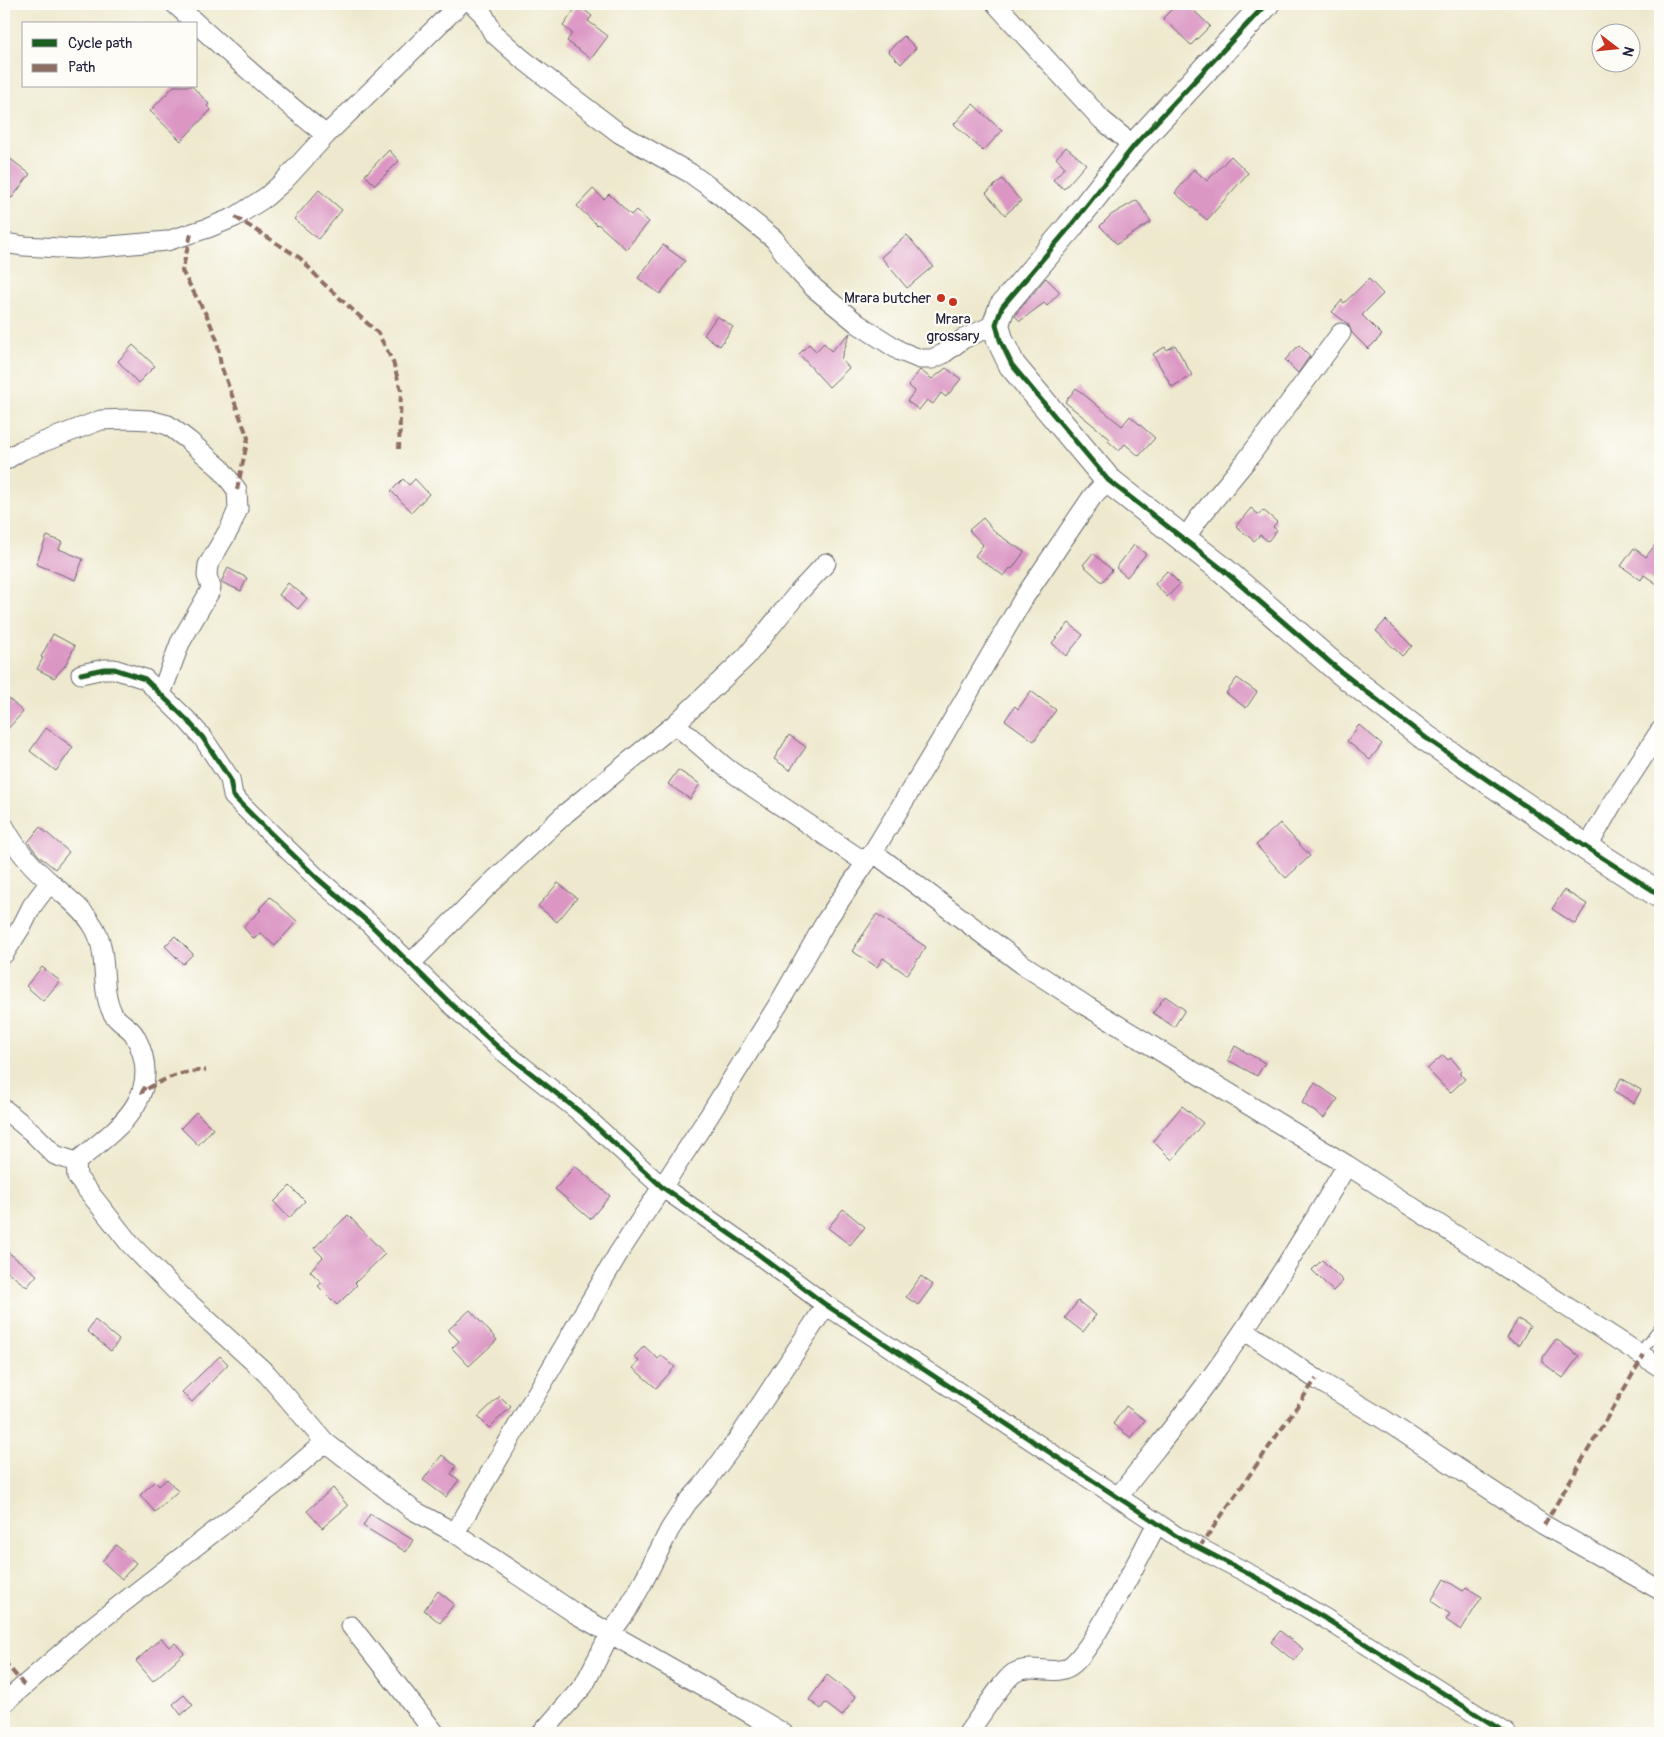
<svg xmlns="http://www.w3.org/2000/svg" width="1664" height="1737" font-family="Pangolin,sans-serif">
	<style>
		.building { fill: #db96c4 }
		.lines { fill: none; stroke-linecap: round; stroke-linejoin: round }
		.lane-casing { stroke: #69686e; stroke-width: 12 }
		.street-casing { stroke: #69686e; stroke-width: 21 }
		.secondary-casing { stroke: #69686e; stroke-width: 28 }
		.lane { stroke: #fff; stroke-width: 10 }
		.street { stroke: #fff; stroke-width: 19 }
		.secondary { stroke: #fff; stroke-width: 26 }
		.quiet { stroke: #8d6e63; stroke-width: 4; stroke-dasharray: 8 4; stroke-linecap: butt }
		.cycleway-casing { stroke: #fdfcf7; stroke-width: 8 }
		.cycleway { stroke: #1b5e20; stroke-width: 5 }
		.poi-dot { fill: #c8321e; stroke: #fdfcf7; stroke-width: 2 }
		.labels { text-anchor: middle; stroke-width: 4.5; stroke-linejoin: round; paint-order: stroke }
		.poi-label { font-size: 15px; fill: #22223b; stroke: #fdfcf7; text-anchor: end }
	</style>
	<rect width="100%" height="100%" fill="#fdfcf7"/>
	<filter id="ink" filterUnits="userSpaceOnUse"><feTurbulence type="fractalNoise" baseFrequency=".02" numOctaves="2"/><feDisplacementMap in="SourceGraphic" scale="10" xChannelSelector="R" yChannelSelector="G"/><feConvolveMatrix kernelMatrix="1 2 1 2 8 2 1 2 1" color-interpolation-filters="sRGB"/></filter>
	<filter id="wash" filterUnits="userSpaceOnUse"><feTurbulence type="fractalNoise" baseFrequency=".0096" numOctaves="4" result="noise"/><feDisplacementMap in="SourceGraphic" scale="20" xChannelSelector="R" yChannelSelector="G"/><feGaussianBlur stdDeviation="1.12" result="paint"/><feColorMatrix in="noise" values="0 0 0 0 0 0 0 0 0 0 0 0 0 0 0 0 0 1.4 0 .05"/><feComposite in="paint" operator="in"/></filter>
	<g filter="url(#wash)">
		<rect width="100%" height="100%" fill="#eee9ce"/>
		<g id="blocks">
			<path class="building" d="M1177,4H1187L1210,26L1191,45L1163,18Z
				M578,5L592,16L588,21L608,36L591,59L567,41L572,33L563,26Z
				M904,36L916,48L901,64L888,51Z
				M174,86H192L209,104L207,106L211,110L181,141L150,111Z
				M973,104L1002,131L983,151L954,124Z
				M1066,147L1086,164L1064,189L1053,180L1065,167L1056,158Z
				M389,150L399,161L375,185L365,175Z
				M4,154L30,174L12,198L4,192Z
				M1231,156L1248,173L1207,220L1175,193L1194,169L1207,181Z
				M1002,179L1021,201L1005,215L986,193Z
				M593,189L604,199L609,194L631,215L636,210L649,222L626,249L598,224L597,225L577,206Z
				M319,190L342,210L318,239L294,219Z
				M1137,200L1151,222L1117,244L1100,226L1111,215Z
				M907,235L933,266L907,288L881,257Z
				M663,245L685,261L660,294L638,278Z
				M1046,278L1060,292L1047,306L1044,303L1020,321L1015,316V315Z
				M1369,279L1383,294L1362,315L1382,335L1368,349L1352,333L1348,324L1332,312L1342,300L1344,303Z
				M717,316L733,327L720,346L704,335Z
				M850,333L841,359L849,368L829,387L799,354L809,344L816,351L824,343L831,351Z
				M133,345L155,366L138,383L118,361Z
				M1175,345L1192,375L1172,387L1153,354L1165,347L1167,350Z
				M1299,345L1310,356L1298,373L1285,360Z
				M946,368L961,379L946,397L941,393L933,404L927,400L919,410L907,401L915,391L908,385L920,370L932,379Z
				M1076,388L1122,426L1130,416L1155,438L1139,456L1125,444L1119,451L1108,441L1110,439L1065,402Z
				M403,479L409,485L415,479L429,494L412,512L391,491Z
				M1251,508L1259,515L1263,510L1277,522L1273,527L1277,530L1268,541L1260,535L1254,541L1236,526Z
				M983,518L996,533L1024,552L1012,569L1010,568L1004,576L975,556L983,545L969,530Z
				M47,536L62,542L59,549L83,559L75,580L36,564Z
				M1660,538V586L1644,575L1641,580L1621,566L1634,548L1646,557Z
				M1134,545L1146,554L1127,577L1116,568Z
				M1093,553L1112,570L1102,582L1083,565Z
				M228,568L247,578L241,591L221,582Z
				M1167,571L1180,584L1167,597L1155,584Z
				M288,583L307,598L298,609L279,595Z
				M1386,620L1412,646L1402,656L1376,631Z
				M1069,623L1083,635L1066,656L1052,643Z
				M53,634L75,646L65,666L54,678L37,669L43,658L41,657Z
				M1237,678L1257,692L1246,708L1226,693Z
				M1031,691L1056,710L1034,741L1005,720L1015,706L1018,709Z
				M4,694L23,712L4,733Z
				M1359,725L1382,744L1370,760L1347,741Z
				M46,728L73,747L56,771L30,751Z
				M789,735L806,747L790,770L774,759Z
				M678,770L700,784L690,799L668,784Z
				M1280,823L1310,856L1286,878L1256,845Z
				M40,827L69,852L55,869L39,856L28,842Z
				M558,883L577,898L557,922L538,906Z
				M1564,890L1587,904L1575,924L1552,909Z
				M270,897L297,921L275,946L260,933L254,939L243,927L261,910L259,909Z
				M877,914L926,947L907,975L883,958L877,967L852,951Z
				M175,936L193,954L183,964L165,946Z
				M42,967L60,981L43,1001L26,986Z
				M1165,996L1185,1010L1174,1027L1153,1013Z
				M1235,1046L1265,1063L1257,1076L1228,1060Z
				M1443,1055L1448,1060L1451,1058L1462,1071L1459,1073L1465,1079L1450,1093L1427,1069Z
				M1621,1078L1641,1090L1634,1103L1614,1091Z
				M1315,1083L1338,1099L1324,1118L1302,1103Z
				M1182,1106L1203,1123L1172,1160L1153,1141Z
				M196,1112L213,1129L198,1145L181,1128Z
				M575,1166L610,1196L590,1219L555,1189Z
				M290,1186L305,1201L289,1218L274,1202Z
				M843,1209L865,1227L850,1245L828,1228Z
				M348,1215L385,1254L355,1283L357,1285L337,1305L318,1286L322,1283L310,1271L323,1257L314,1248Z
				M4,1249L37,1275L27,1287L4,1269Z
				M1322,1260L1343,1281L1333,1291L1312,1270Z
				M921,1276L933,1285L918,1305L906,1297Z
				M1078,1301L1096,1315L1083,1332L1065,1318Z
				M470,1310L497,1340L469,1366L452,1348L459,1341L448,1330Z
				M1518,1319L1530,1326L1519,1345L1507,1338Z
				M95,1320L119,1340L111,1351L87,1331Z
				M1556,1339L1579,1356L1563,1378L1543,1363V1357Z
				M644,1346L658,1359L661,1355L675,1367L656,1388L633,1368L639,1361L634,1357Z
				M220,1356L228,1364L192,1402L182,1392Z
				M500,1396L511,1407L489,1428L478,1417Z
				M1126,1406L1145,1420L1131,1438L1113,1424Z
				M442,1455L456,1466L451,1474L459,1480L446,1497L423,1480Z
				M167,1479L178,1491L155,1512L140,1495L155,1481L159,1486Z
				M333,1488L348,1506L322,1528L307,1511Z
				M370,1514L413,1540L406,1552L363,1526Z
				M116,1545L136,1563L122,1579L102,1561Z
				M1444,1579L1463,1591L1466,1587L1482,1597L1461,1630L1446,1620L1450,1614L1431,1601Z
				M438,1591L454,1604L440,1623L424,1610Z
				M1280,1631L1303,1649L1294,1661L1271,1642Z
				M161,1638L169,1647L175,1643L184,1653L153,1681L136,1661Z
				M827,1675L856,1697L842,1716L825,1703L821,1709L809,1700Z
				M184,1695L193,1705L181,1715L173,1704Z"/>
		</g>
	</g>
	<g filter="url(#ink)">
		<use href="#blocks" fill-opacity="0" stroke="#69686e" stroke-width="1"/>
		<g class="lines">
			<defs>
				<path id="lane" d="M1640,1353L1660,1327"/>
				<path id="street" d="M175,4C224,49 273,93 326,135
					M473,4L483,14L493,33L521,58L619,133L690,173L715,191L774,239L797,270L814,288L858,324L900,351L920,359H932L943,354L963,339L996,324
					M996,4L1102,120L1134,146
					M4,243L24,246L77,249L167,241L208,228L235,217L266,197L283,182L326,135L460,4
					M4,461L22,450L101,420L129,419L149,420L168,425L188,440L220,468L237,490L238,509L230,528L208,565L207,576L211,587L210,591L180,643L161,694
					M1184,540L1199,518L1246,461L1341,333
					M81,674L104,669H114L145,679L187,720L203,738L230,779L233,796L254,817L318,879L369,923L452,1005L499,1048L580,1112L662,1187L750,1248L826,1305L1157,1523L1176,1536L1255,1577L1326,1619L1506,1733
					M675,724L725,767L753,787L866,863
					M4,826C16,849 32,867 52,884C66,897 82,908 92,924C110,950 99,985 112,1012C117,1023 130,1026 135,1036C167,1096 117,1129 76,1162
					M1587,848L1611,806L1660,731
					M873,852L1022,964L1088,1007L1347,1165L1660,1367
					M4,954L23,924L32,906L50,882
					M411,963L488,886L566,813L675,724L746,657L798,593L826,563
					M4,1109L33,1133L55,1155L76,1162L77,1177L130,1244L179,1294L267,1374L325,1442L413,1510L455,1533L576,1614L715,1693L783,1733
					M1244,1330L1316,1379L1383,1419L1544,1525L1660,1590
					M1118,1497C1148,1458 1180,1420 1209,1380C1259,1311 1304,1238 1347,1165
					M455,1533L618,1254L709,1116L781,1000L826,921L873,852L941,740L1025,596L1092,497L1108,480
					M351,1626L435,1733
					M4,1703L88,1630L287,1475L325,1442
					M542,1733L584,1685L610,1634L626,1612L641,1586L670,1529L687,1503L705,1483L738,1439L826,1305
					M968,1733C978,1720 1002,1681 1014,1673C1033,1662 1056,1679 1073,1664C1086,1652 1097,1633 1106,1617C1124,1587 1141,1555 1157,1523"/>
				<path id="secondary" d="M1266,4L1134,146L1069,228L1002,307L996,324L1000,340L1012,365L1108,480L1222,569L1340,671L1426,738L1587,848L1660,895"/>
			</defs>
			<use href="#lane" class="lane-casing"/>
			<use href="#street" class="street-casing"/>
			<use href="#secondary" class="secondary-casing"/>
			<use href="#lane" class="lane"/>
			<use href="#street" class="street"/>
			<use href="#secondary" class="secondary"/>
			<path class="quiet" d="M235,217L300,258L323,283L378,333L393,362L401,390L399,449
				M191,234L182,271L208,318L217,340L221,366L248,438L237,490
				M145,1087L142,1092C167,1077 177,1073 206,1070
				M1544,1525L1644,1355
				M1199,1548L1316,1379
				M4,1661L24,1685"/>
			<defs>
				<path id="cycleway" d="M1266,4L1134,146L1069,228L1002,307L996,324L1000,340L1012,365L1108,480L1222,569L1340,671L1426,738L1587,848L1660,895
					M81,674L104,669H114L145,679L187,720L203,738L230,779L233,796L254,817L318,879L369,923L452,1005L499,1048L580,1112L662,1187L750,1248L826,1305L1157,1523L1176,1536L1255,1577L1326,1619L1506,1733"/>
			</defs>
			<use href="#cycleway" class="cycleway-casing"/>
			<use href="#cycleway" class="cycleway"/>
		</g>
	</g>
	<g class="poi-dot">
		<circle cx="941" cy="298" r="5"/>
		<circle cx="953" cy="302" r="5"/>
	</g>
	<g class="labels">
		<g class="poi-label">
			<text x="931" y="303">Mrara butcher</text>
			<text x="953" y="324" text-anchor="middle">Mrara<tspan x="953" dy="17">grossary</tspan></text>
		</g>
	</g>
	<rect width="1664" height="1737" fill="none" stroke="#fdfcf7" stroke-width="20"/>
	<rect x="22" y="22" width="175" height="65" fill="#fdfcf7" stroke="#a5a5ac"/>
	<rect x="32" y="39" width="25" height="8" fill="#1b5e20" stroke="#a5a5ac"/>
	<text x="68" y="48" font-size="15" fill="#22223b">Cycle path</text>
	<rect x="32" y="64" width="25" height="8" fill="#8d6e63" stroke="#a5a5ac"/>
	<text x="68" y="72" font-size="15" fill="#22223b">Path</text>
	<g transform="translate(1616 48) rotate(106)"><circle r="24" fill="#fdfcf7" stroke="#a5a5ac"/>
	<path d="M0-4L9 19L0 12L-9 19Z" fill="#c8321e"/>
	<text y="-8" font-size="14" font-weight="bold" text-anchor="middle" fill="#22223b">N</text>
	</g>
</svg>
